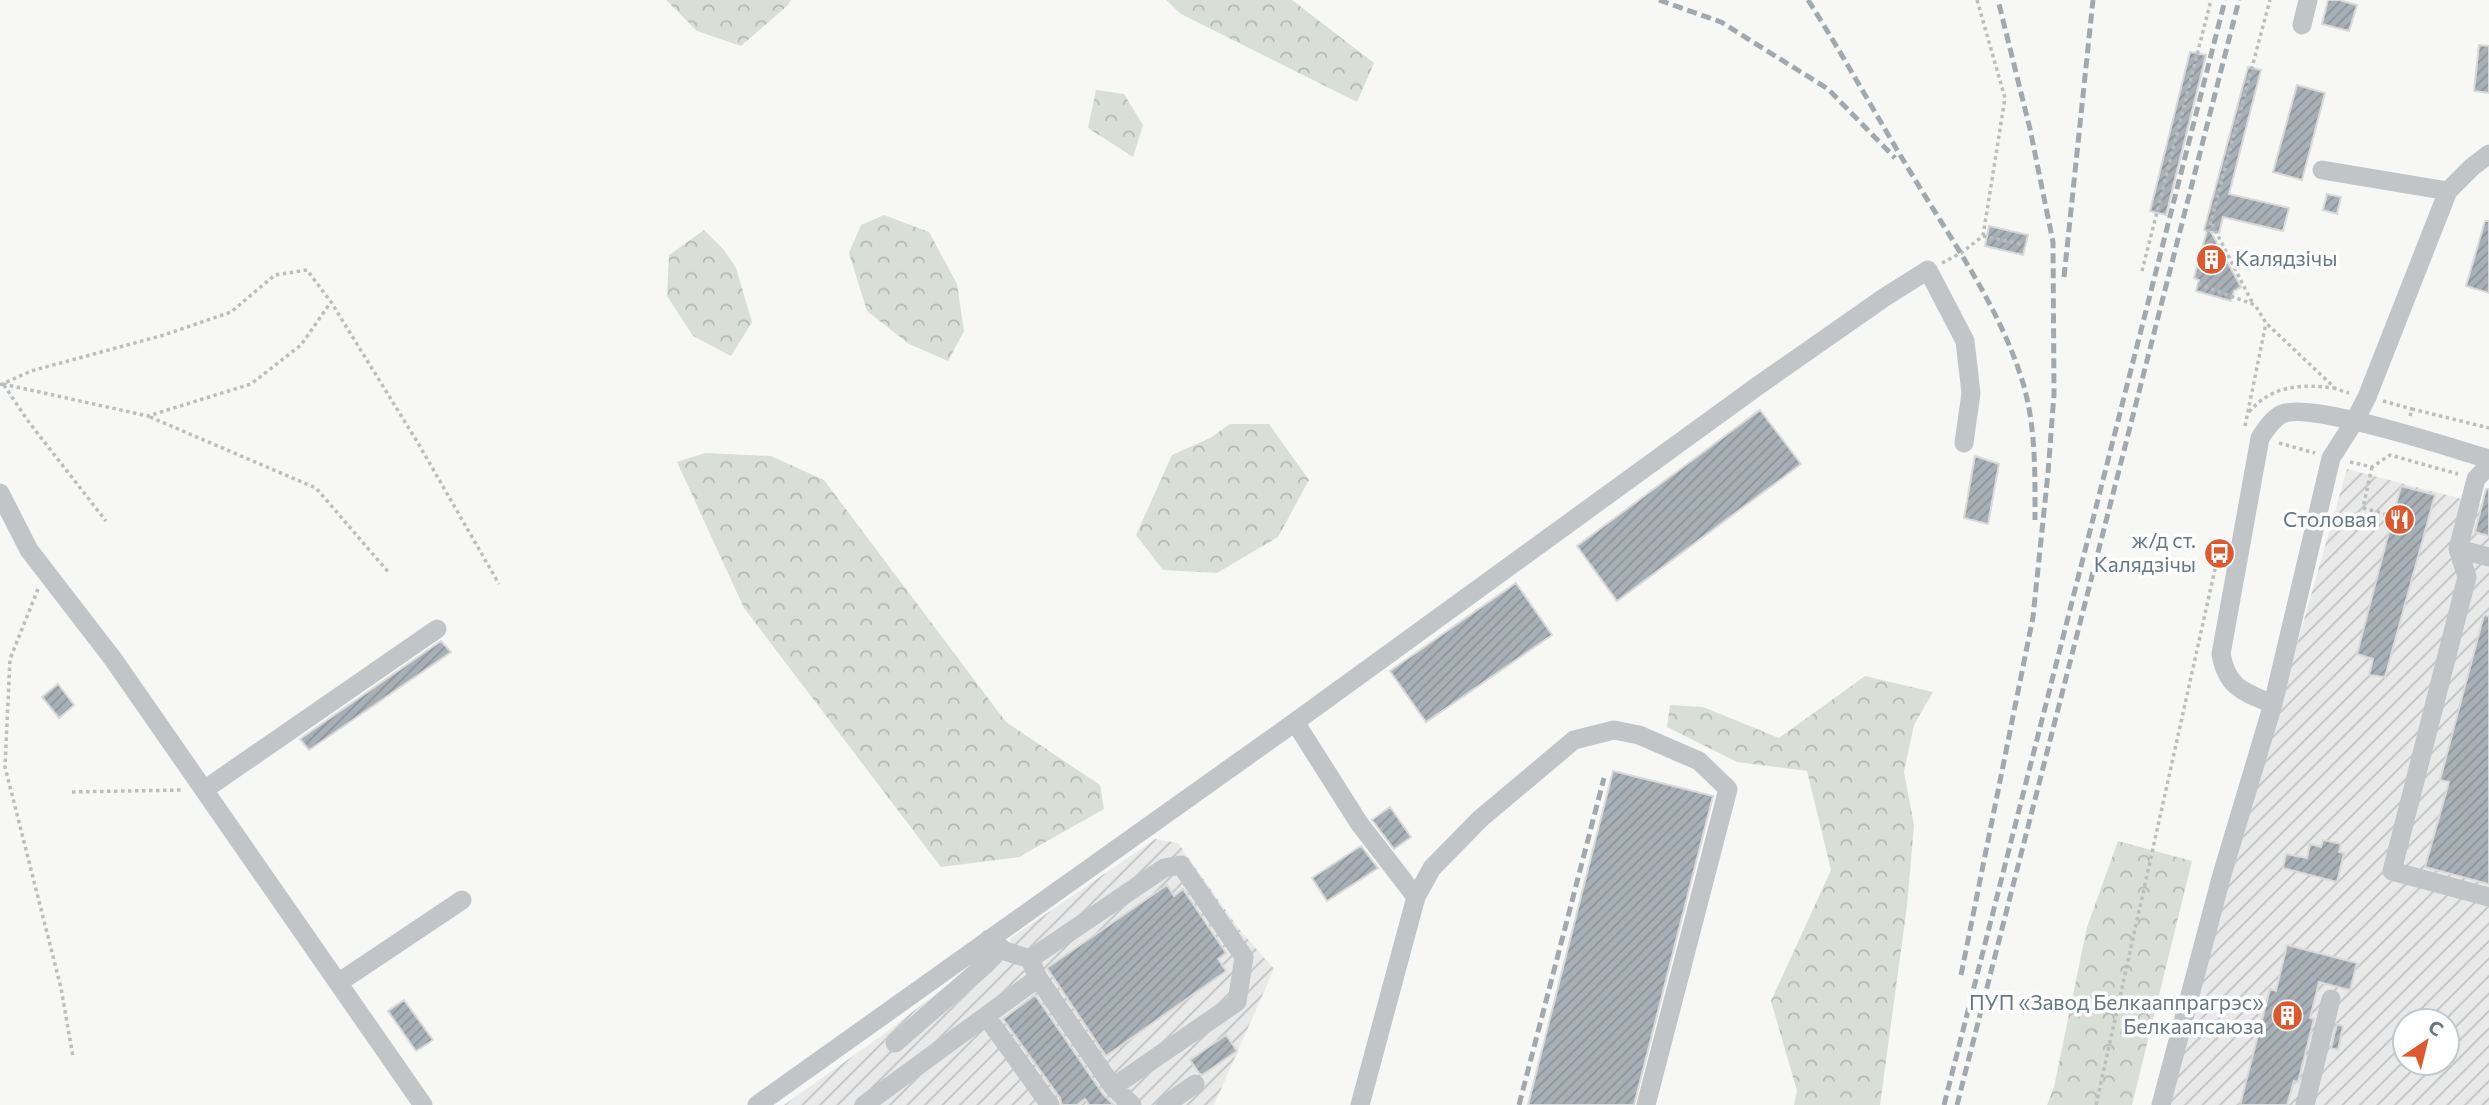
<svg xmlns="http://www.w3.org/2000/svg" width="2489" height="1105" font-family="Commissioner,sans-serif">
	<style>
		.industrial { fill: url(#industrial-furrows); fill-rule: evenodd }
		.forest { fill: url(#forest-crowns) }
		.building { fill: url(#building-hatch); stroke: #d9d9d7; stroke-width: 2 }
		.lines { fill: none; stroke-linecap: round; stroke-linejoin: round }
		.path { stroke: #bbbec0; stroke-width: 3.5; stroke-dasharray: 3.5 3.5; stroke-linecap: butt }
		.minor { stroke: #c1c5c8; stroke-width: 19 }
		.rail { stroke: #a2a9ae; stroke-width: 5; stroke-dasharray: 10 5; stroke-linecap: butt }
		.labels { text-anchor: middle; stroke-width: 7; stroke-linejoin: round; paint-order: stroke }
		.poi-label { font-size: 21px; fill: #677885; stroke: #fff; text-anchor: end }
	</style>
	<defs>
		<pattern id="industrial-furrows" width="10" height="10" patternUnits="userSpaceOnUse" patternTransform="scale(1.75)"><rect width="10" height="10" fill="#e8e9e8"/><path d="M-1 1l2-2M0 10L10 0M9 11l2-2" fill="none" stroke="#c0c2c2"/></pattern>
		<pattern id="forest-crowns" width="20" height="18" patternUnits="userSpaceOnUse" patternTransform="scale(1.75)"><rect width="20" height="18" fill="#d9ded6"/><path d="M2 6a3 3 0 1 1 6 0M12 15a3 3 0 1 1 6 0" fill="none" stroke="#b4b9b3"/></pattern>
		<pattern id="building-hatch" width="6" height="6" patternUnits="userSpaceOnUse" patternTransform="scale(1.75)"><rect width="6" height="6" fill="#a7b0b6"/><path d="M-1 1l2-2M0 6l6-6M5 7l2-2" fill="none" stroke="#8c949a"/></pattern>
	</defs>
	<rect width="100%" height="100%" fill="#f7f8f5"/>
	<path class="industrial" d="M2347,469L2489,506V1105H2166ZM2405,1021H2447V1063H2405Z
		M1155,839L1178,843L1239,929L1274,969L1214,1105H784L884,1034L979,960L1005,951L1011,938Z"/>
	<path class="forest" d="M666,0H791L787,6L741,46L697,31Z
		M1166,0H1292L1374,63L1357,102L1181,14Z
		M1096,90L1124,94L1143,125L1133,157L1088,128Z
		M884,215L929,232L957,284L964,331L948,361L909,344L867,311L849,253L861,225Z
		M704,230L724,250L736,268L752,322L731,356L693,336L667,296L669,255Z
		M1230,424H1269L1309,480L1278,537L1217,573L1163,570L1136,535L1172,455L1210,438Z
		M705,453L771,456L824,480L1006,722L1100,785L1104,809L1019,857L941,867L744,608L677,462Z
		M1865,676L1933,692L1914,725L1904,772L1914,825L1907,906L1880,1105H1794L1797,1091L1771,1001L1831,870L1807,771L1737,762L1667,727L1670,705L1703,707L1779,738Z
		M2118,841L2192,861L2132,1105H2047L2054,1087L2087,927Z"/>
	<path class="building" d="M2328,0H2339L2357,5L2349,31L2322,24Z
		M2479,45L2489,46V93L2474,91Z
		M2190,52L2206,55L2166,215L2150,211Z
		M2248,67L2261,70L2229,194L2289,208L2283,231L2223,217L2219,233L2211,232L2241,287L2234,291L2231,301L2196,291L2199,280L2194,278L2207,231L2204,230Z
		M2297,85L2325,93L2302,180L2273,172Z
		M2327,194L2341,197L2337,214L2323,210Z
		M2485,221H2489V293L2466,286Z
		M1989,226L2028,235L2023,255L1985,246Z
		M1760,410L1801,464L1617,601L1577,546Z
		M1975,456L1999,464L1988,524L1964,518Z
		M2401,486L2435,495L2385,677L2369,675L2373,659L2357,654Z
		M2486,489H2489V536L2475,532Z
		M1516,583L1552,635L1426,722L1390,671Z
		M2484,615L2489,616V884L2425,867L2449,782L2440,780Z
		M441,641L451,652L309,750L300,739Z
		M58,684L74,705L59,718L42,697Z
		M1613,771L1713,796L1634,1105H1528Z
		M1390,807L1411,837L1394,849L1372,820Z
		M2323,840L2341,844L2339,852L2344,853L2337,882L2283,868L2286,854L2307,858L2310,844L2321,847Z
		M1361,846L1378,868L1327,901L1312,878Z
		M1167,885L1174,896L1183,889L1226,953L1218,959L1226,971L1106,1056L1047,968Z
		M2287,945L2357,963L2350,990L2319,982L2310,1018L2314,1019L2298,1082L2294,1081L2287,1105H2240L2270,989L2276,991Z
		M1035,995L1103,1094L1114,1105H1089L1085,1099L1077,1105H1062L1060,1098L1003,1019Z
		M404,1000L433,1040L416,1051L388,1011Z
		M2337,1024L2343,1026L2338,1050L2331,1048Z
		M1226,1035L1237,1051L1202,1075L1199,1073L1190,1060Z"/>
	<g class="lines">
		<path class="path" d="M1977,0L2005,98L1983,236
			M2212,224L2253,304
			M2208,232L2270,0
			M1942,263L1961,253L1983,236L2025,245
			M2142,271L2211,0
			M2198,284L2255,305L2266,323L2336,389L2349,393
			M3,384L148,416L251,384L301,345L331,302
			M0,385L31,371L164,335L231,312L275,275L307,270L331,302L418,443L499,584
			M4,385L28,421L106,521
			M2383,401L2412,409
			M2249,412C2272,385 2301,384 2334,388
			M2410,416L2412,409L2489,428
			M150,417L316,488L390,574
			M2245,426L2266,323
			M2279,443L2315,453
			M2350,462L2372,467L2390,455L2458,474
			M2372,467L2363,508L2393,516
			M38,589L10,659L5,767L61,988L73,1057
			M72,792L182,790
			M2096,1105L2217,560"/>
		<path class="minor" d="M2302,25L2308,0
			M2322,170L2448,191
			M2489,465L2476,479L2458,549L2467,577L2392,871L2489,897
			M0,493L29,550L113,659L423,1105
			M2458,549L2489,557
			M2273,704C2244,692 2227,688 2221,654L2260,438C2266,429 2272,419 2282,414C2310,401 2454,449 2489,459
			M1295,722L1359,823L1416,897
			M204,790L437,629
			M1030,959L1164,868L1181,865L1244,957L1237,1002L1113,1087L1038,978
			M338,983L462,900
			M986,1016L1050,1105
			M895,1043L986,964L1001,948
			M1113,1087L1132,1105
			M757,1105L1295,722L1759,385L1885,297L1928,270L1965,341L1971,393L1964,443
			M864,1105L1038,978L1030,959L1005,951L989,939
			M1165,1105L1195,1084
			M1360,1105L1416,897L1432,868L1480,819L1574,740L1614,730L1639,735L1699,761L1728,789L1646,1105
			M2161,1105L2221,878L2273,704L2331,458L2354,422L2367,397L2448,191L2472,167L2489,154
			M2305,1105L2331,999"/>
		<path class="rail" d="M1659,0L1721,22L1828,89L1895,158
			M1808,0C1845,58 1878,119 1914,178C1954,244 2000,308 2023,383C2036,427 2035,474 2035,520
			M2064,277L2093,0
			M1961,975L2033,617L2048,473L2054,394L2053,242L2030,129L1998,0
			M1519,1105L1604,778
			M1944,1105L2225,0
			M1957,1105L2239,0"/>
	</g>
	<defs>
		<symbol id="building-disc" viewBox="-11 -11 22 22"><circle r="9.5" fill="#df572d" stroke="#fff"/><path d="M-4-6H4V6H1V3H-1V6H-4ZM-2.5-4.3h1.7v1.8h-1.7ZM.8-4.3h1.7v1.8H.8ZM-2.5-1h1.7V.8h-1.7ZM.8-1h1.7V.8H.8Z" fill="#fff"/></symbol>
		<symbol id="restaurant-disc" viewBox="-11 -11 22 22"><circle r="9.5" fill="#df572d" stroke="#fff"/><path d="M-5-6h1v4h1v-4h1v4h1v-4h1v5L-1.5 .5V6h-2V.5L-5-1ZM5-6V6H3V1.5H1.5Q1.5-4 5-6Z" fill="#fff"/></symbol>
		<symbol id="bus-disc" viewBox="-11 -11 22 22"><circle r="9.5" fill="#df572d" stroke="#fff"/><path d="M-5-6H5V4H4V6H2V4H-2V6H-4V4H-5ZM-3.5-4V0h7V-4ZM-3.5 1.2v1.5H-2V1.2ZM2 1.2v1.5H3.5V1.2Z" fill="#fff"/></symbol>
	</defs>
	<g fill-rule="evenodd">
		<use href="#building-disc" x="2194" y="242" width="35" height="35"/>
		<use href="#restaurant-disc" x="2382" y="502" width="35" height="35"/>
		<use href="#bus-disc" x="2202" y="536" width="35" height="35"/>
		<use href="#building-disc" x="2270" y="998" width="35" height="35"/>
	</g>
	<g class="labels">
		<g class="poi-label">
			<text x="2235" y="266" text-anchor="start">Калядзічы</text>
			<text x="2377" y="527">Столовая</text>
			<text x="2196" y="548">ж/д ст.<tspan x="2196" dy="24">Калядзічы</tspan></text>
			<text x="2264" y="1010">ПУП «Завод Белкааппрагрэс»<tspan x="2264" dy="24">Белкаапсаюза</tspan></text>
		</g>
	</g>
	<g transform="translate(2426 1042) rotate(35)"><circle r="33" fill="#ffffff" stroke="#c2c9ce" stroke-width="2"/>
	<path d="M0-5L12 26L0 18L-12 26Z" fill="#df572d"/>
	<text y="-10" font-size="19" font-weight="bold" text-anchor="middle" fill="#677885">С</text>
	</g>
</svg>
